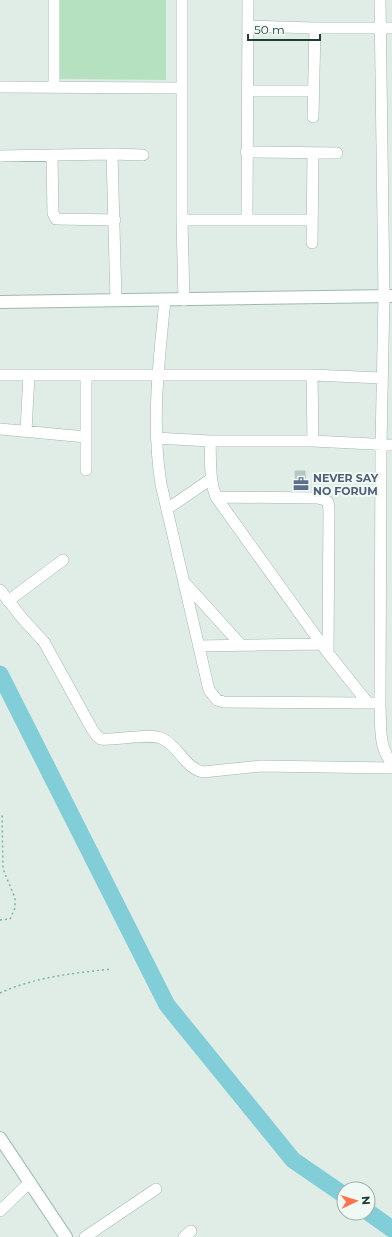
<svg xmlns="http://www.w3.org/2000/svg" width="392" height="1237" font-family="Montserrat,sans-serif">
	<style>
		.park { fill: #b6e1c1 }
		.lines { fill: none; stroke-linecap: round; stroke-linejoin: round }
		.river { stroke: #81cdd8; stroke-width: 17 }
		.building { fill: #b5c8c0; stroke: #b2c7be }
		.street-casing { stroke: #a2b5ae; stroke-width: 12 }
		.secondary-casing { stroke: #9dbaaf; stroke-width: 14 }
		.path { stroke: #7db4a1; stroke-width: 1.5; stroke-dasharray: 2 3; stroke-linecap: butt }
		.street { stroke: #fff; stroke-width: 11 }
		.secondary { stroke: #fff; stroke-width: 12 }
		.labels { text-anchor: middle; stroke-width: 4; stroke-linejoin: round; paint-order: stroke }
		.service-label { font-size: 11px; font-weight: bold; fill: #4e5e75; stroke: #f1f9f5; text-anchor: start }
	</style>
	<rect width="100%" height="100%" fill="#e0ede7"/>
	<path class="park" d="M57,0H166V80L58,79Z"/>
	<g class="lines">
		<path class="river" d="M0,674L167,1005L293,1160L344,1195
			M368,1212L392,1229"/>
	</g>
	<path class="building" d="M295,471H305L306,491H296Z"/>
	<g class="lines">
		<defs>
			<path id="street" d="M54,0V87
				M182,0V220L184,300
				M380,0L384,296L381,445L380,704C381,723 378,748 392,763
				M248,26L315,28H392
				M0,87L181,88
				M247,91H314
				M313,117L315,28
				M246,152L337,153
				M112,154L143,155
				M0,156L112,154L116,300
				M52,156L53,213L56,219L115,220
				M247,219L248,0
				M182,220H312
				M312,243L313,153
				M165,300C159,361 151,422 161,484L209,690L217,700L224,702L368,703
				M0,375H312L382,378
				M312,375L313,441
				M0,429L86,437
				M26,431L29,375
				M156,438L210,441H313L392,445
				M210,441C211,460 209,479 216,497L328,653L368,703H373
				M86,470V375
				M216,497L318,498L323,499L328,502L329,510L328,653
				M167,509L211,479
				M185,583L241,645
				M0,590L22,618L44,642L92,729L97,736L101,739C118,741 149,732 163,739C179,747 185,768 203,772L261,766L392,768
				M8,601L63,560
				M199,646L321,644
				M0,1211L30,1182
				M85,1237L156,1189
				M184,1237L191,1231"/>
			<path id="secondary" d="M0,302L392,296
				M0,1138L66,1237"/>
		</defs>
		<use href="#street" class="street-casing"/>
		<use href="#secondary" class="secondary-casing"/>
		<path class="path" d="M0,920L10,919L15,908V898L3,869L2,813
			M0,993C35,977 74,973 112,969"/>
		<use href="#street" class="street"/>
		<use href="#secondary" class="secondary"/>
	</g>
	<defs>
		<symbol id="office-bare" viewBox="-9 -9 18 18"><path d="M-6-3h4V-5.5h4V-3h4V5H-6ZM-1-4.5V-3h2v-1.5ZM-6 0V1H6V0Z" fill="#5c6f8a" stroke="#f1f9f5" stroke-width="2.5" paint-order="stroke"/></symbol>
	</defs>
	<g fill-rule="evenodd">
		<use href="#office-bare" x="290" y="473" width="22" height="22"/>
	</g>
	<g class="labels">
		<g class="service-label">
			<text x="313" y="482">NEVER SAY<tspan x="313" dy="13">NO FORUM</tspan></text>
		</g>
	</g>
	<g transform="translate(356 1201) rotate(86)"><circle r="19" fill="#f1f9f5" stroke="#9dafa9"/>
	<path d="M0-3L7 15L0 10L-7 15Z" fill="#ff734c"/>
	<text y="-6" font-size="11" font-weight="bold" text-anchor="middle" fill="#1f3f36">N</text>
	</g>
	<path d="M248 34v6h72v-6" fill="none" stroke="#1f3f36" stroke-width="2"/>
	<text x="254" y="34" font-size="12" fill="#1f3f36" stroke="#f1f9f5" stroke-width="3" paint-order="stroke">50 m</text>
</svg>
